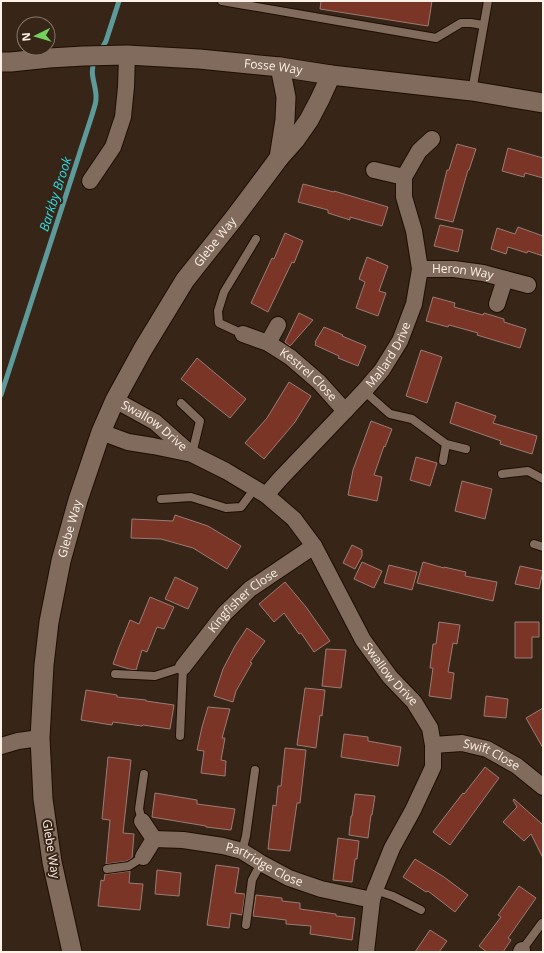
<svg xmlns="http://www.w3.org/2000/svg" width="544" height="953" font-family="'Open Sans',sans-serif">
	<style>
		.lines { fill: none; stroke-linecap: round; stroke-linejoin: round }
		.stream { stroke: #5d9b9b; stroke-width: 5 }
		.building { fill: #7b3526; stroke: #987c76 }
		.service-casing { stroke: #1e0e03; stroke-width: 10 }
		.minor-casing { stroke: #1e0e03; stroke-width: 18 }
		.tertiary-casing { stroke: #1e0e03; stroke-width: 21 }
		.service { stroke: #806b5c; stroke-width: 8 }
		.minor { stroke: #806b5c; stroke-width: 16 }
		.tertiary { stroke: #806b5c; stroke-width: 19 }
		.labels { text-anchor: middle; stroke-width: 4; stroke-linejoin: round; paint-order: stroke }
		.street-label { font-size: 12px; fill: #fdf0e7; stroke: #372517 }
		.water-label { font-size: 13px; font-style: italic; fill: #2cdce6; stroke: #372517 }
	</style>
	<rect width="100%" height="100%" fill="#372517"/>
	<g class="lines">
		<path class="stream" d="M100,52L106,41L119,1
			M1,395L93,112C94,108 96,103 96,99C97,85 88,74 95,60"/>
	</g>
	<path class="building" d="M321,1H432L428,26L320,9Z
		M457,144L476,149L469,170H468L453,222L435,218L447,170H449Z
		M508,148L543,158V178L525,173L524,177L502,171Z
		M303,184L334,192V191L388,207L382,226L350,217V220L328,213V210L298,202Z
		M440,225L463,230L458,252L434,246Z
		M518,227L543,236V256L528,251L527,253L508,247L506,254L491,249L497,228L515,234Z
		M285,233L303,241L294,263L292,262L268,312L251,303L272,258L274,259Z
		M367,257L388,266L379,291L386,293L378,316L356,308L365,282L359,279Z
		M433,297L455,303L454,307L483,315L484,313L504,319V322L526,329L520,348L477,335L478,333L449,325L448,327L426,321Z
		M299,313L313,320L290,346L285,342Z
		M324,327L343,335L342,336L366,346L358,366L338,358L339,356L315,345L316,342H315Z
		M421,350L442,357L427,403L406,396Z
		M197,358L246,399L230,418L181,379Z
		M289,382L311,396L295,422L264,459L245,443L267,418Z
		M456,402L496,416L493,423L537,436L532,454L500,444L501,441L470,430L450,423Z
		M371,421L392,429L385,447L384,446L374,475L382,477L377,501L348,495L353,470Z
		M416,457L437,463L430,486L410,480Z
		M462,481L492,489L485,519L455,511Z
		M175,515L208,526L241,546L227,569L193,548L161,539L131,538L132,519L173,521Z
		M352,545L362,550V556L355,569L343,563Z
		M362,562L382,571L374,588L354,579Z
		M423,562L444,568V567L466,572L465,576L497,582L493,601L417,583Z
		M389,565L417,572L412,590L384,583Z
		M520,566L543,571L539,589L515,584Z
		M175,577L198,588L188,609L165,599Z
		M285,582L306,607L330,641L314,652L301,633L299,634L284,613L274,622L259,604Z
		M150,597L174,607L164,629L157,627L147,652L142,650L136,670L129,669L113,664L119,647L130,620L139,624Z
		M439,622L460,625L457,644L453,643L448,672L454,673L451,699L429,696L433,668H430L433,644H436Z
		M515,622H539V637H532V658H515Z
		M247,628L265,641L250,662L252,663L236,691L233,702L214,696L223,669L235,646Z
		M326,649L346,650L341,688L322,686Z
		M305,688L325,690L322,716L320,715L316,748L297,745Z
		M86,690L117,695V697L146,700V701L174,705L170,729L143,725L142,726L113,722L112,725L81,720Z
		M486,696L508,699L506,718L484,716Z
		M208,707L230,709L222,738H225L221,760L226,761L225,776L201,773L204,751L197,750L202,727Z
		M543,708V748L526,718Z
		M344,734L368,737V741L401,747L398,766L341,757Z
		M285,748L306,750L300,803H297L290,851L268,849L273,805L276,806L278,786H281Z
		M108,757L131,760L123,833L134,834L132,858L127,861L106,864L110,820L102,819Z
		M485,767L499,778L450,845L433,832L456,802L463,793L464,794Z
		M155,793L197,800V804L235,809L231,830L206,827V826L152,817Z
		M355,794L375,796L372,815H371L368,838L349,835L351,816H352Z
		M514,799L543,825V858L531,834L524,841L503,822L517,807L513,800Z
		M338,838L359,841L357,859H355L352,882L333,880Z
		M415,859L444,877L468,895L455,912L428,891L426,892L403,877Z
		M216,865L239,868L235,893L245,894L242,915L231,913L229,928L207,925Z
		M157,870L181,873L179,896L155,894Z
		M130,871L129,883L143,884L140,910L98,906L101,880L104,881L105,874H108Z
		M519,886L536,898L508,938L511,940L503,952H487L479,946L501,917L498,915Z
		M256,895L282,898V901L300,903V909L336,914V916L355,918L352,940L310,934L311,926L286,924V920L253,916Z
		M430,930L447,941L439,952H415Z"/>
	<g class="lines">
		<defs>
			<path id="service" d="M222,1L436,38L461,23H471L483,25
				M472,91L488,1
				M243,334L219,323L218,311L224,292L256,239
				M364,391L390,414L412,419L446,444L466,449
				M181,403L200,421L192,454
				M443,461L446,444
				M502,474L528,471L543,479
				M161,499L191,497L226,508L241,507L255,488
				M534,544L543,547
				M115,674L155,676L183,667L180,736
				M142,821L139,809L144,774
				M242,851L246,836L255,770
				M107,869L129,866L143,857
				M375,890L393,896L421,910
				M246,925L252,880L261,863
				M522,950L542,923"/>
			<g id="minor">
				<path d="M374,170L404,177"/>
				<path d="M90,181L113,147L123,117L126,87L127,55"/>
				<path id="s1" d="M420,269H454L483,273L528,285"/>
				<path d="M497,304L505,279"/>
				<path id="s2" d="M243,334L268,343L290,357L319,382L345,411"/>
				<path d="M268,343L278,325"/>
				<path id="s3" d="M115,400L155,422L190,453"/>
				<path id="s4" d="M101,432L128,442L153,446L192,454L226,471L266,495L294,519L314,546L363,640L390,677L414,702L430,728L433,745V767L413,810L392,848L375,890L372,900L366,952"/>
				<path id="s5" d="M266,495L280,479L364,391L382,370L400,341L414,304L420,269L414,231L404,197V177L419,151L432,139"/>
				<path id="s6" d="M183,667L225,613L250,589L314,546"/>
				<path id="s7" d="M433,745L462,743L487,749L517,766L543,787"/>
				<path d="M1,746L18,741L40,738"/>
				<path d="M142,821L154,839L143,857"/>
				<path id="s8" d="M154,839L183,840L223,846L242,851L261,863L289,878L321,889L372,900"/>
				<path d="M521,952L522,950"/>
			</g>
			<g id="tertiary">
				<path id="s9" d="M1,62H11L49,58L84,56L127,55L199,59L280,67L331,75L472,91L543,103"/>
				<path d="M279,158L285,120L286,97L280,67"/>
				<path id="s10" d="M72,952L52,862L43,799L40,738L44,665L49,622L61,561L78,500L101,432L115,400L143,349L185,280L235,217L279,158L295,140L309,120L320,99L331,75"/>
			</g>
		</defs>
		<use href="#service" class="service-casing"/>
		<use href="#minor" class="minor-casing"/>
		<use href="#tertiary" class="tertiary-casing"/>
		<use href="#service" class="service"/>
		<use href="#minor" class="minor"/>
		<use href="#tertiary" class="tertiary"/>
	</g>
	<g class="labels">
		<g class="street-label">
			<text dy="4" stroke="none"><textPath href="#s9" startOffset="273">Fosse Way</textPath></text>
			<text dy="4" stroke="none"><textPath href="#s10" startOffset="753">Glebe Way</textPath></text>
			<text dy="4" stroke="none"><textPath href="#s1" startOffset="43">Heron Way</textPath></text>
			<text dy="4" stroke="none"><textPath href="#s5" startOffset="187">Mallard Drive</textPath></text>
			<text dy="4" stroke="none"><textPath href="#s2" startOffset="78">Kestrel Close</textPath></text>
			<text dy="4" stroke="none"><textPath href="#s3" startOffset="47">Swallow Drive</textPath></text>
			<text dy="4" stroke="none"><textPath href="#s10" startOffset="429">Glebe Way</textPath></text>
			<text dy="4" stroke="none"><textPath href="#s6" startOffset="90">Kingfisher Close</textPath></text>
			<text dy="4" stroke="none"><textPath href="#s4" startOffset="399">Swallow Drive</textPath></text>
			<text dy="4" stroke="none"><textPath href="#s7" startOffset="61">Swift Close</textPath></text>
			<text transform="translate(51 849) rotate(81)" y="4">Glebe Way</text>
			<text dy="4" stroke="none"><textPath href="#s8" startOffset="115">Partridge Close</textPath></text>
		</g>
		<g class="water-label">
			<text transform="translate(55 194) rotate(-72)" y="5">Barkby Brook</text>
		</g>
	</g>
	<rect width="544" height="953" fill="none" stroke="#fdf0e7" stroke-width="4"/>
	<g transform="translate(36 36) rotate(265)"><circle r="19" fill="#372517" stroke="#86766a"/>
	<path d="M0-3L7 15L0 10L-7 15Z" fill="#73d25c"/>
	<text y="-6" font-size="11" font-weight="bold" text-anchor="middle" fill="#fdf0e7">N</text>
	</g>
</svg>
